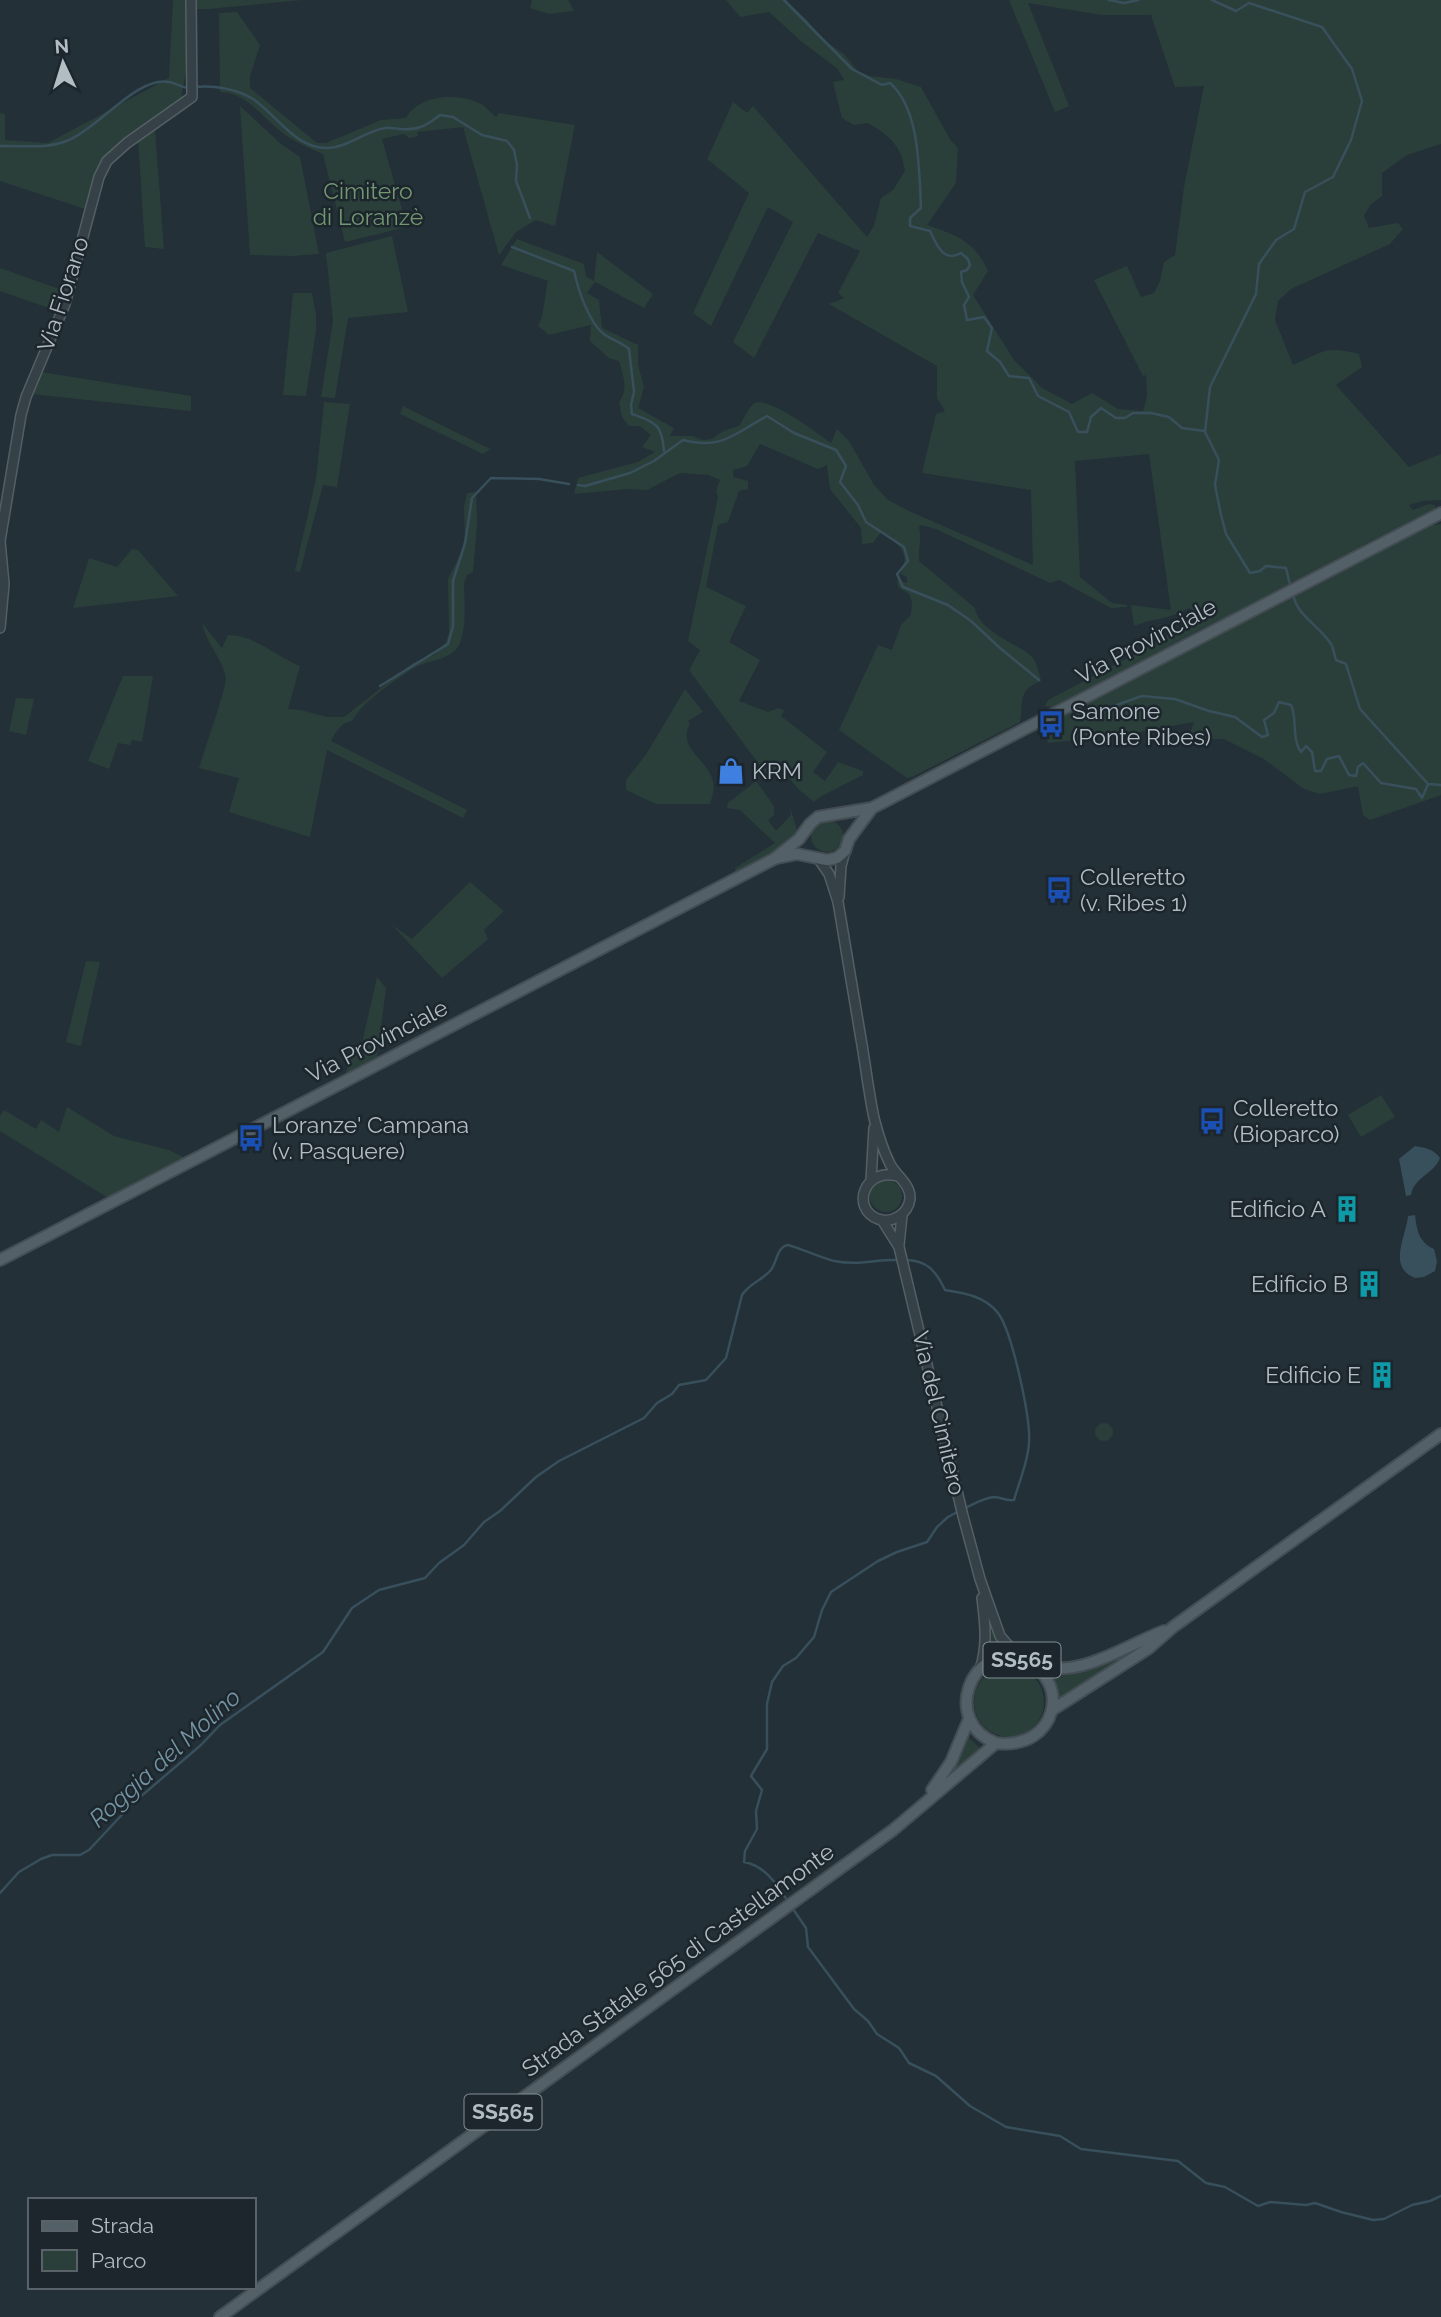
<svg xmlns="http://www.w3.org/2000/svg" width="1441" height="2317" font-family="Raleway,sans-serif">
	<style>
		.green { fill: #2b3f3a }
		.water { fill: #384f5c }
		.lines { fill: none; stroke-linecap: round; stroke-linejoin: round }
		.stream { stroke: #384f5c; stroke-width: 2.5 }
		.minor-casing { stroke: #545f65; stroke-width: 12 }
		.major-casing { stroke: #434d53; stroke-width: 14 }
		.minor { stroke: #364147; stroke-width: 9 }
		.major { stroke: #546067; stroke-width: 10 }
		.labels { text-anchor: middle; stroke-width: 5; stroke-linejoin: round; paint-order: stroke }
		.shield { fill: #1c262c; stroke: #848f96; stroke-width: 2 }
		.shield-label { font-size: 21px; font-weight: bold; fill: #b1bcc3 }
		.park-label { font-size: 23px; fill: #729772; stroke: #1c262c }
		.street-label { font-size: 23px; fill: #b1bcc3; stroke: #1c262c }
		.poi-label { font-size: 23px; fill: #b1bcc3; stroke: #1c262c; text-anchor: start }
		.water-label { font-size: 24px; font-style: italic; fill: #7494a4; stroke: #1c262c }
	</style>
	<rect width="100%" height="100%" fill="#233037"/>
	<path class="green" d="M173,0H188C187,22 188,45 186,67C186,78 181,89 182,100C153,120 111,140 96,173C91,184 88,198 85,209L0,181V113L5,114V140L48,143L169,78Z
		M195,0H302L208,9H194Z
		M532,0H568L574,11L549,14L530,8Z
		M726,0H786L807,20L821,38L844,54L858,71L870,76L896,79L921,87L951,141L958,148L956,183L927,225C956,235 975,241 988,271L973,295L1014,360L1042,388L1072,404L1092,393L1118,409L1143,411L1147,396L1146,372L1144,378L1094,280L1127,266L1141,297L1154,293L1160,281L1164,262L1175,255L1184,187L1204,86L1175,87L1151,15H1102L1028,3L1069,106L1055,112L1009,0H1441V144L1407,155L1382,173V196L1370,205L1364,216L1369,228L1398,223L1403,229L1390,244L1291,289L1278,301L1275,320L1293,365C1323,352 1325,345 1359,354L1362,367L1336,385L1409,467L1441,454V500L1423,501L1409,505L1413,510L1429,504L1435,505V509L1363,545L1368,557L1433,525L1441,524V795L1370,820L1363,815L1358,786L1320,794L1304,789L1264,759L1224,739H1209L1187,743L1194,722L1122,735L1048,743L1046,731L1054,720L1213,636L1207,626L1063,702L1052,707L1045,706L1048,700L1143,650L1200,615L1189,608C1171,619 1153,618 1134,626L1131,605L1171,610L1149,454L1075,461L1080,577L1112,603L1127,605V607L1111,608L1059,580L1050,583L936,529L921,525L919,527C922,538 918,549 919,561L975,608C979,631 1014,642 1030,655C1037,661 1039,673 1041,681C1017,690 1024,701 1020,722L912,777L907,778L839,730L878,645L892,650L901,625L911,615L912,602L909,594L898,587L897,580L907,583V577L900,574C912,552 898,545 882,531L873,543L862,544L861,528L830,489L827,465L818,469L760,444L747,466L733,470V477L748,481V489L739,491L728,522L718,525L706,587L746,606L729,642L760,660L739,701L768,712L779,708L784,711L781,716L827,752L813,772L825,781L838,762L863,771V775L818,798L814,802L798,789L780,766L767,775L689,670L700,650L688,641L718,497L716,491L720,480L708,475L680,473L647,490L628,489L574,494L578,478L638,462L655,452L642,447L651,435L640,426H629L622,417L619,402C629,389 623,376 619,361L609,358L590,341L591,325L549,335L538,326C545,313 544,296 548,281L501,265L517,239L584,264L586,276L594,281L597,252L653,294L644,308L595,282L587,293L599,300L602,328L638,345V365L644,387L638,408L674,428L670,436H692L703,440L712,439L723,431L739,426C744,419 748,407 755,403C768,396 819,434 831,443L837,429L849,441L874,485L888,500L911,512L1033,565L1031,490L922,473L936,414L945,411L937,398V366L829,304L844,298L838,293L860,251L818,233L754,358L733,342L793,222L768,207L711,326L693,313L749,193L707,159L733,102L747,113L753,106L867,237L874,226L881,198L893,190L905,171C901,145 890,136 868,123L854,125L842,118L833,82L844,80L838,69L802,42L769,12L740,17Z
		M237,12L260,45L250,76V88L317,143H326L381,120L406,118C419,94 460,92 483,105C487,108 492,114 496,117L499,113L575,125L555,226L536,220L516,232L499,255L463,127L417,132L418,136L409,138L404,134L382,139L407,227L345,242L323,154C307,147 292,141 279,130C259,114 247,93 220,92L219,13Z
		M240,106L281,144L300,157L319,254L292,256L250,255Z
		M155,130L164,249L145,247L138,140Z
		M392,236L408,312L348,318L335,398L321,397L333,321L326,253Z
		M0,268L65,291L57,311L0,291Z
		M293,293H312L316,315V330L306,396L283,395Z
		M41,372L191,396V411L31,394Z
		M324,402L350,404L337,487L323,485L300,572L295,571L316,479Z
		M403,406L490,449H491L483,454L400,414Z
		M476,492L477,525L473,572L467,575L464,583C464,601 467,625 460,643C452,661 429,659 414,668C395,680 362,702 352,721C340,723 336,732 331,741L467,810L463,818L327,750L310,837L229,812L239,778L199,768C203,755 227,685 226,678C222,658 206,643 202,623L222,648L228,635C255,635 276,657 300,666L288,709L301,710L327,717H344L413,663L434,655L446,642L449,632L448,579L465,545L464,507L467,493Z
		M132,549L138,550L178,596L73,608L89,558L117,567Z
		M123,676H153L142,742L132,740L130,745L118,743L109,769L88,761Z
		M685,689L703,712L688,721L690,724C676,748 709,760 713,782C715,790 712,797 710,804H656L626,790V780L647,753Z
		M16,698L34,699L26,735L9,731Z
		M756,781L774,806V815L768,820L776,831L791,815L790,807L797,830L788,843L736,874L735,868L775,843L740,810L727,808L728,803Z
		M811 836a16 16 0 1 1 32 0a16 16 0 1 1-32 0Z
		M470,882L504,911L484,930L488,939L442,978L392,925L412,939Z
		M86,961L100,962L81,1046L66,1042Z
		M377,977L386,988L377,1059L344,1077L353,1053L346,1049L362,1043Z
		M1381,1095L1395,1117L1361,1137L1348,1115Z
		M67,1107L114,1136L169,1150L185,1158L110,1199L0,1131V1116L4,1110L36,1129L41,1120L59,1132Z
		M870 1196a16 16 0 1 1 32 0a16 16 0 1 1-32 0Z
		M1095 1432a9 9 0 1 1 18 0a9 9 0 1 1-18 0Z
		M992,1630L994,1631L1007,1650L990,1654Z
		M1141,1648L1060,1699L1054,1679Z
		M974 1702a35 35 0 1 1 70 0a35 35 0 1 1-70 0Z
		M967,1736L981,1749L949,1776Z"/>
	<path class="water" d="M1415,1146C1424,1148 1433,1148 1440,1158C1434,1174 1414,1177 1411,1195L1406,1196L1399,1159Z
		M1415,1215C1417,1231 1419,1242 1434,1249L1437,1261L1435,1271L1424,1277L1415,1278C1387,1267 1406,1237 1408,1216Z"/>
	<g class="lines">
		<path class="stream" d="M784,0L852,69L882,85L890,83C920,109 919,170 921,208L910,218V226L930,231C937,246 944,263 961,253L968,259L970,265L967,270L961,272L962,282L969,297L964,305L967,320L984,317L992,328L987,351L1000,362L1009,376L1029,378L1038,396L1069,412L1078,432H1087L1091,417L1101,408L1116,418H1125L1133,413H1151L1169,417L1182,428L1204,431
			M1109,0L1124,3L1138,0
			M1212,0L1236,11L1249,3L1322,27L1352,69L1362,101L1351,140L1333,177L1305,192L1294,229L1276,240L1259,264L1256,294L1210,387L1205,432L1219,460L1215,485L1221,515L1226,534L1250,573L1260,571L1266,566L1286,568L1290,585
			M195,87C214,85 237,89 253,99C277,115 296,150 329,148C348,147 366,131 385,128C390,127 396,129 401,129C418,131 427,125 440,115L453,117L482,135L507,141L514,150L517,165L516,181L530,218
			M0,146C24,145 45,150 69,140C100,127 137,76 169,82C176,83 182,88 189,88
			M512,247L574,271C578,289 589,324 605,335C613,340 622,343 629,349L634,392L631,405L632,414C656,423 662,424 664,451
			M578,485L585,486L630,473L654,461L683,440C722,450 734,434 767,416L794,433L836,450L846,466L840,482L858,505L866,522L904,547L908,561L897,574L903,587L948,605L971,621L1000,648L1039,680
			M1293,595C1298,617 1320,626 1331,644C1334,649 1334,655 1336,660L1346,664L1360,709L1428,784L1441,785
			M380,686L448,644L453,626V581L465,543L472,498L491,478L539,479L569,484
			M1088,710L1101,713L1108,708L1142,696L1175,699L1209,711L1235,717L1262,737L1268,735L1264,720L1274,713L1279,702L1291,705C1298,720 1291,738 1301,752L1306,746L1312,752L1315,771H1321L1327,759L1339,756L1349,775L1356,776L1358,767L1363,763L1381,783L1416,789L1422,798L1428,784
			M905,1260C927,1260 936,1271 945,1290C964,1293 985,1296 998,1313C1012,1331 1031,1419 1029,1443C1028,1462 1019,1482 1014,1500C1006,1501 1002,1498 995,1497C985,1497 974,1504 965,1508
			M0,1893L19,1872L41,1859L52,1855H80L89,1850L132,1804L201,1745L220,1725L323,1652L352,1608L379,1590L425,1578L439,1563L464,1545L484,1522L500,1511L536,1477L559,1461L644,1418L657,1403L672,1394L679,1385L706,1380L726,1358L742,1295C749,1284 762,1280 770,1271C777,1264 776,1247 788,1245C791,1245 825,1259 834,1261C860,1266 874,1259 898,1260
			M789,1903C777,1885 766,1866 744,1862L745,1851L757,1829L756,1811L762,1790L751,1776L767,1749V1704L772,1682L783,1666L796,1658L814,1637L822,1610L831,1592L878,1561L897,1552L927,1542L937,1527L948,1517L959,1511
			M793,1909L806,1928L808,1947L854,2009L868,2021L877,2034L899,2048L909,2063L936,2076L970,2106L1006,2127L1060,2136L1081,2149L1178,2161L1206,2183L1225,2187L1258,2206L1270,2202L1306,2205L1315,2203L1341,2212L1373,2220L1384,2219L1412,2205L1430,2201L1441,2196"/>
		<defs>
			<path id="minor" d="M0,628L4,584L0,541L21,415L26,397L65,304L99,177L107,161L127,143L192,97L191,0
				M818,858L829,874L838,902C846,950 854,997 862,1045C866,1069 869,1094 874,1118C878,1134 883,1150 890,1164C896,1176 911,1184 910,1199C908,1214 892,1224 878,1219C850,1208 865,1167 897,1176
				M839,897L841,866L845,851
				M871,1180L874,1128
				M882,1220L899,1247L963,1516L980,1579L1000,1636L1021,1660
				M899,1245L902,1215
				M980,1669C988,1645 985,1623 982,1598"/>
			<path id="major" d="M777,858L797,854L827,860L837,858L845,851L849,839L872,808
				M0,1260L774,859L799,839L810,824L818,817L872,808L1441,513
				M1035,1666C1082,1678 1122,1647 1164,1631
				M1052,1710L1149,1648L1173,1627L1441,1434
				M932,1790L951,1762L969,1719
				M220,2317L893,1830L996,1743C1058,1751 1073,1678 1022,1660C971,1642 941,1722 996,1743"/>
		</defs>
		<use href="#minor" class="minor-casing"/>
		<use href="#major" class="major-casing"/>
		<use href="#minor" class="minor"/>
		<use href="#major" class="major"/>
	</g>
	<defs>
		<symbol id="bus-bare" viewBox="-9 -9 18 18"><path d="M-5-6H5V4H4V6H2V4H-2V6H-4V4H-5ZM-3.5-4V0h7V-4ZM-3.5 1.2v1.5H-2V1.2ZM2 1.2v1.5H3.5V1.2Z" fill="#1a4fb4" stroke="#1c262c" stroke-width="2.5" paint-order="stroke"/></symbol>
		<symbol id="shop-bare" viewBox="-9 -9 18 18"><path d="M-5-2.5h2.3a2.7 3.5 0 0 1 5.4 0H5L5.5 6h-11ZM-1.5-2.5h3a1.5 2.3 0 0 0-3 0Z" fill="#3f7fe0" stroke="#1c262c" stroke-width="2.5" paint-order="stroke"/></symbol>
		<symbol id="building-bare" viewBox="-9 -9 18 18"><path d="M-4-6H4V6H1V3H-1V6H-4ZM-2.5-4.3h1.7v1.8h-1.7ZM.8-4.3h1.7v1.8H.8ZM-2.5-1h1.7V.8h-1.7ZM.8-1h1.7V.8H.8Z" fill="#0f9aa8" stroke="#1c262c" stroke-width="2.5" paint-order="stroke"/></symbol>
	</defs>
	<g fill-rule="evenodd">
		<use href="#bus-bare" x="1032" y="705" width="38" height="38"/>
		<use href="#shop-bare" x="712" y="752" width="38" height="38"/>
		<use href="#bus-bare" x="1040" y="871" width="38" height="38"/>
		<use href="#bus-bare" x="1193" y="1102" width="38" height="38"/>
		<use href="#bus-bare" x="232" y="1119" width="38" height="38"/>
		<use href="#building-bare" x="1328" y="1190" width="38" height="38"/>
		<use href="#building-bare" x="1350" y="1265" width="38" height="38"/>
		<use href="#building-bare" x="1363" y="1356" width="38" height="38"/>
	</g>
	<g class="labels">
		<g class="shield">
			<rect x="983.5" y="1642.5" width="77" height="35" rx="5"/>
			<rect x="464.5" y="2094.5" width="77" height="35" rx="5"/>
		</g>
		<g class="shield-label">
			<text x="1022" y="1667">SS565</text>
			<text x="503" y="2119">SS565</text>
		</g>
		<g class="park-label">
			<text x="368" y="199">Cimitero<tspan x="368" dy="26">di Loranzè</tspan></text>
		</g>
		<g class="street-label">
			<text transform="translate(63 294) rotate(-72)" y="8">Via Fiorano</text>
			<text transform="translate(1146 641) rotate(-28)" y="8">Via Provinciale</text>
			<text transform="translate(377 1041) rotate(-27)" y="8">Via Provinciale</text>
			<text transform="translate(939 1413) rotate(77)" y="8">Via del Cimitero</text>
			<text transform="translate(678 1960) rotate(-36)" y="8">Strada Statale 565 di Castellamonte</text>
		</g>
		<g class="poi-label">
			<text x="1072" y="719">Samone<tspan x="1072" dy="26">(Ponte Ribes)</tspan></text>
			<text x="752" y="779">KRM</text>
			<text x="1080" y="885">Colleretto<tspan x="1080" dy="26">(v. Ribes 1)</tspan></text>
			<text x="1233" y="1116">Colleretto<tspan x="1233" dy="26">(Bioparco)</tspan></text>
			<text x="272" y="1133">Loranze' Campana<tspan x="272" dy="26">(v. Pasquere)</tspan></text>
			<text x="1326" y="1217" text-anchor="end">Edificio A</text>
			<text x="1348" y="1292" text-anchor="end">Edificio B</text>
			<text x="1361" y="1383" text-anchor="end">Edificio E</text>
		</g>
		<g class="water-label">
			<text transform="translate(165 1758) rotate(-42)" y="8">Roggia del Molino</text>
		</g>
	</g>
	<rect x="28" y="2198" width="228" height="91" fill="#1c262c" stroke="#586268" stroke-width="2"/>
	<rect x="42" y="2221" width="35" height="10" fill="#546067" stroke="#586268" stroke-width="2"/>
	<text x="91" y="2233" font-size="21" fill="#b1bcc3">Strada</text>
	<rect x="42" y="2250" width="35" height="21" fill="#2b3f3a" stroke="#586268" stroke-width="2"/>
	<text x="91" y="2268" font-size="21" fill="#b1bcc3">Parco</text>
	<g transform="translate(63 63) rotate(356)" stroke="#1c262c" stroke-width="5" paint-order="stroke">
	<path d="M0-5L12 26L0 18L-12 26Z" fill="#b1bcc3"/>
	<text y="-10" font-size="19" font-weight="bold" text-anchor="middle" fill="#b1bcc3">N</text>
	</g>
</svg>
